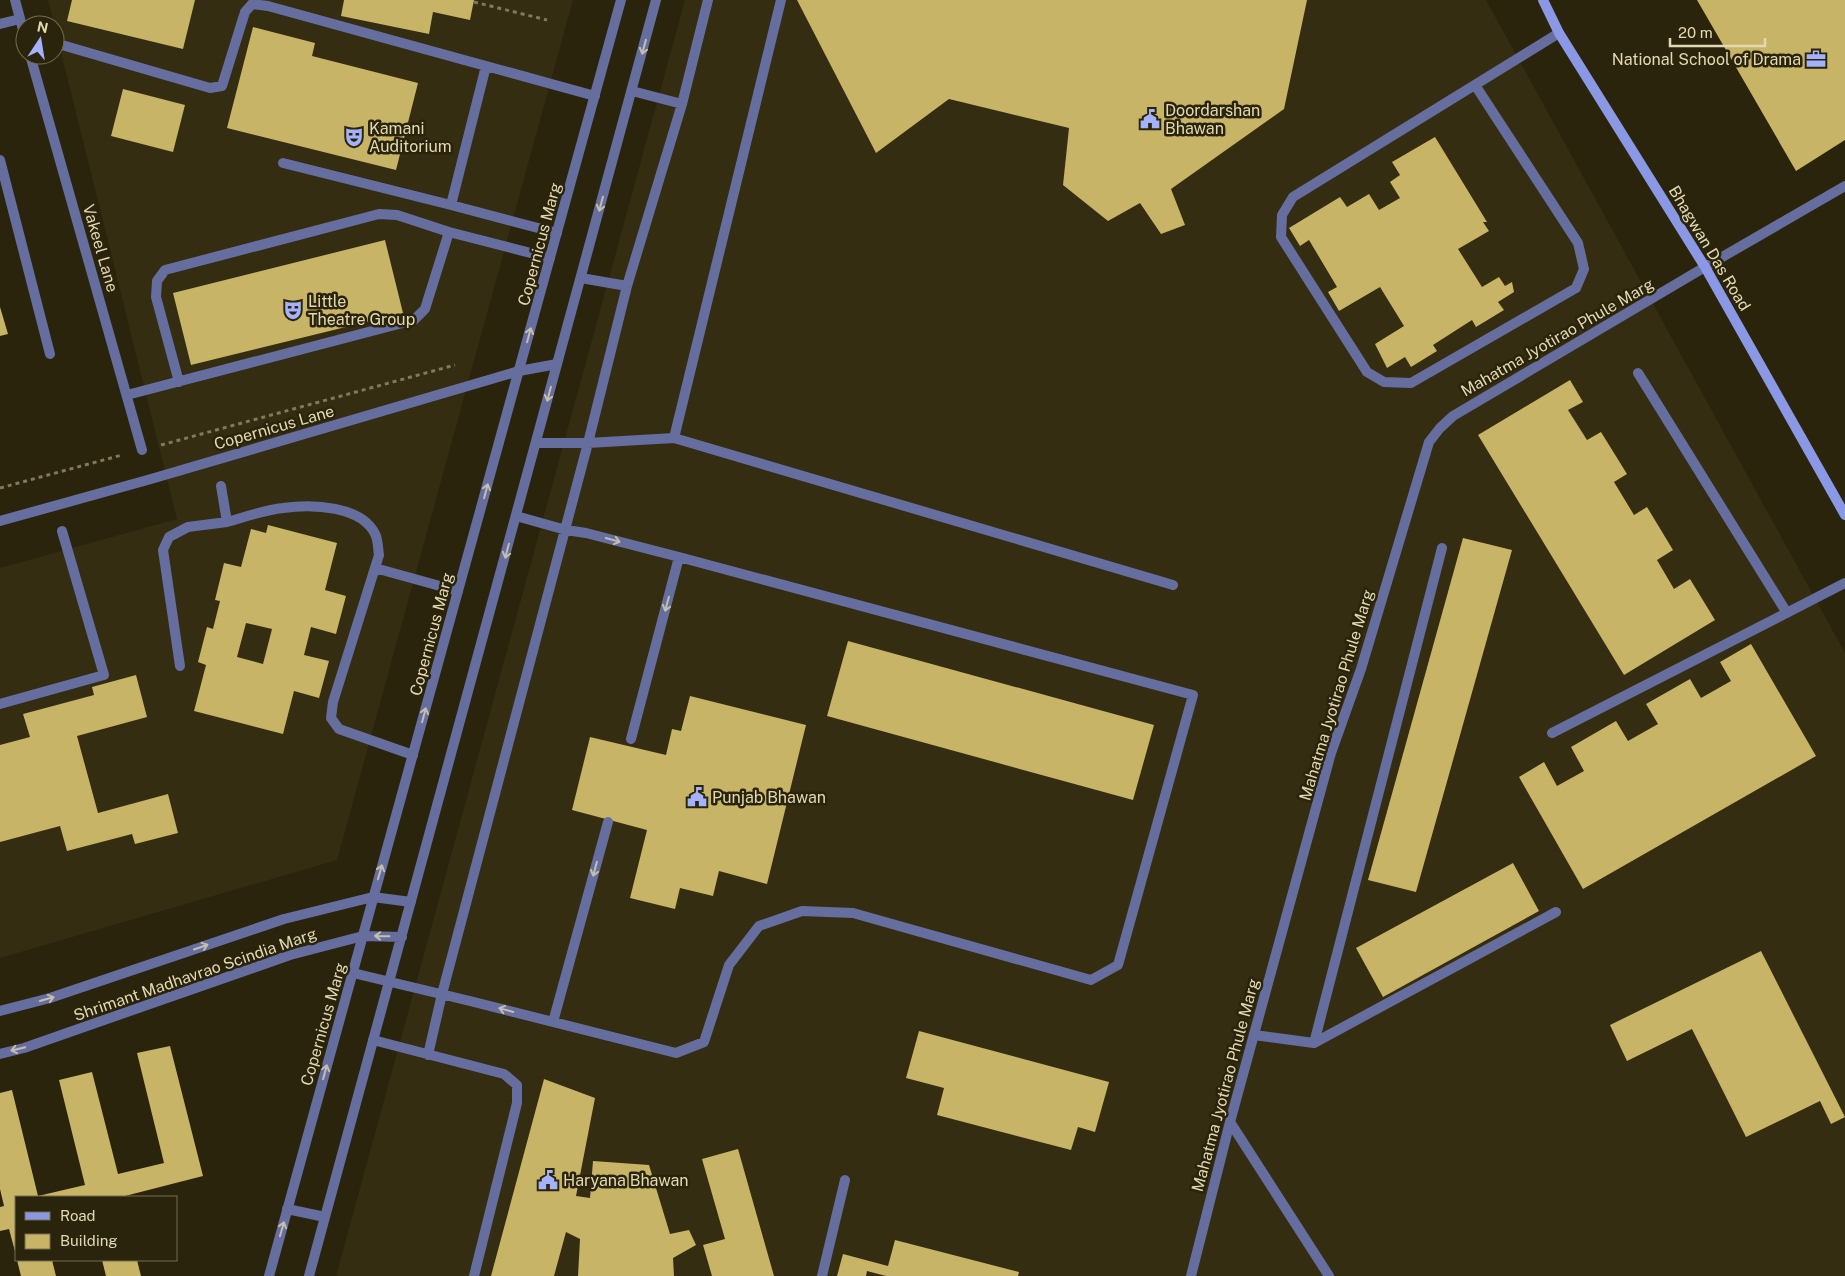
<svg xmlns="http://www.w3.org/2000/svg" width="1845" height="1276" font-family="'Public Sans',sans-serif">
	<style>
		.built { fill: #342d11 }
		.building { fill: #c7b466; fill-rule: evenodd }
		.lines { fill: none; stroke-linecap: round; stroke-linejoin: round }
		.path { stroke: #81795a; stroke-width: 3; stroke-dasharray: 4 4; stroke-linecap: butt }
		.service { stroke: #666e9f; stroke-width: 10 }
		.minor { stroke: #666e9f; stroke-width: 10 }
		.tertiary { stroke: #666e9f; stroke-width: 10 }
		.secondary { stroke: #8a98e5; stroke-width: 10 }
		.oneway { stroke: #c3beae }
		.labels { text-anchor: middle; stroke-width: 5; stroke-linejoin: round; paint-order: stroke }
		.poi-label { font-size: 16px; fill: #e2d9b3; stroke: #2b240c; text-anchor: start }
		.street-label { font-size: 16px; fill: #e2d9b3; stroke: #2b240c }
	</style>
	<rect width="100%" height="100%" fill="#2b240c"/>
	<path class="built" d="M48,0H573L337,860L0,958V568L177,519Z
		M685,0H1486L1845,653V1276H336Z"/>
	<path class="building" d="M72,0H195L183,49L67,21Z
		M344,0H474L470,20L433,12L429,34L341,16Z
		M797,0H1307L1284,109L1171,189L1185,225L1161,234L1140,203L1108,221L1063,185L1069,128L949,99L876,153Z
		M1697,0H1845V140L1796,171Z
		M253,27L315,43L312,56L418,83L396,170L227,128Z
		M123,89L185,105L173,152L111,136Z
		M1435,137L1487,222H1483L1489,231L1458,249L1482,287L1499,277L1505,286L1512,282L1514,292L1498,302L1504,310L1476,327L1472,320L1433,345L1437,351L1411,367L1405,357L1387,368L1375,344L1404,326L1380,287L1339,311L1328,292L1337,287L1309,240L1300,246L1289,228L1340,197L1347,207L1369,194L1379,210L1400,198L1390,182L1400,175L1392,162Z
		M385,240L403,313L191,365L173,293Z
		M0,307L8,334L0,336Z
		M1570,380L1583,402L1568,410L1587,440L1601,432L1627,474L1614,482L1634,515L1647,507L1673,550L1657,560L1674,589L1690,579L1715,620L1624,675L1478,435Z
		M268,525L337,543L325,590L346,596L336,634L311,627L304,655L329,661L319,698L294,691L283,734L194,711L206,665L198,662L207,627L213,629L220,601L215,600L224,563L241,567L251,529L266,533ZM246,623L272,629L263,664L237,657Z
		M1463,538L1512,550L1416,892L1368,880Z
		M848,641L1154,725L1133,800L827,716Z
		M1751,644L1816,756L1583,889L1519,777L1544,762L1557,786L1584,771L1571,747L1616,721L1628,741L1658,724L1646,704L1690,679L1701,698L1731,681L1720,662Z
		M136,675L147,717L77,736L98,813L168,794L178,833L135,844L132,834L67,851L60,826L0,842V745L30,737L23,714L94,695L92,687Z
		M690,696L806,725L767,884L719,871L713,896L680,888L675,909L630,898L647,830L572,810L590,737L666,755L672,729L681,731Z
		M1513,863L1539,911L1383,997L1356,948Z
		M1761,951L1845,1117L1831,1124L1820,1101L1746,1137L1692,1029L1627,1061L1610,1025Z
		M919,1031L1109,1082L1095,1132L1078,1127L1071,1150L937,1115L944,1088L906,1078Z
		M170,1046L203,1176L121,1197H16V1255L9,1229L0,1231V1207L4,1206L0,1189V1093L12,1090L38,1196L85,1185L59,1080L92,1072L118,1174L164,1163L137,1053Z
		M544,1079L595,1098L576,1196L590,1198L593,1161L649,1165L670,1234L689,1230L696,1245L673,1258L674,1276H578L580,1239L566,1232L554,1276H491Z
		M738,1149L774,1276H712L703,1245L725,1239L702,1159Z
		M895,1240L1019,1272L1018,1276H886L867,1271L866,1276H837L843,1254L888,1266Z
		M17,1260H52L56,1276H21Z
		M102,1260H137L141,1276H106Z"/>
	<g class="lines">
		<path class="path" d="M474,2L547,20
			M161,445L455,365
			M0,488L122,455"/>
		<path class="service" d="M55,43L210,88L222,86L245,12L252,4L268,6L595,96
			M486,66L451,205L557,233
			M1475,85L1578,243L1584,269L1576,288L1411,383L1384,382L1367,372L1281,237L1282,215L1293,197L1559,33
			M632,91L682,104
			M0,160L50,354
			M283,163L451,205
			M1705,267L1845,186
			M581,278L627,286
			M1638,373L1787,613
			M179,382L156,297L157,281L165,270L379,214L397,215L449,232
			M127,395L414,320L425,309L449,232L550,258
			M674,438L1173,585
			M536,443H588L627,286L682,104L708,0
			M221,486L227,522C245,517 264,510 283,508C311,504 363,505 376,536C378,541 378,549 379,555L333,702L331,718L339,729L413,755
			M375,568L458,591
			M180,666L163,550L169,537L188,527L227,522
			M0,704L104,675L62,531
			M1552,733L1845,583
			M631,739L679,557
			M353,973L470,1001L676,1053L704,1042L729,965L759,926L802,911L853,913L1091,980L1118,965L1193,695L679,557L586,533L566,530L516,516
			M553,1022L608,822
			M1254,1035L1314,1043L1556,912
			M373,1040L504,1074L517,1085V1103L474,1276
			M1314,1043L1442,548
			M428,1055L442,994L588,443L674,438L781,0
			M822,1276L845,1180"/>
		<path class="minor" d="M15,0L25,37
			M0,24L20,19
			M30,55L142,450
			M0,521L151,479L519,371L557,364
			M1230,1122L1329,1276
			M1191,1276L1230,1122L1331,753L1361,669L1429,442L1440,428L1453,416L1705,267"/>
		<path class="tertiary" d="M0,1011L50,998L284,919L373,897L411,902
			M0,1054L24,1048L290,955L363,936L402,937
			M287,1209L325,1217
			M269,1276L621,0
			M309,1276L656,0"/>
		<path class="secondary" d="M1543,0L1559,33L1705,267L1845,515"/>
	</g>
	<defs><path id="oneway-shaft" d="M-6 0H5M1.5-3L5.5 0L1.5 3" fill="none" stroke-width="1.6" stroke-linecap="round" stroke-linejoin="round" transform="scale(1.25)"/></defs>
	<g class="oneway">
		<use href="#oneway-shaft" transform="translate(644 47) rotate(105)"/>
		<use href="#oneway-shaft" transform="translate(601 204) rotate(105)"/>
		<use href="#oneway-shaft" transform="translate(529 335) rotate(-75)"/>
		<use href="#oneway-shaft" transform="translate(549 394) rotate(105)"/>
		<use href="#oneway-shaft" transform="translate(486 491) rotate(-75)"/>
		<use href="#oneway-shaft" transform="translate(613 540) rotate(15)"/>
		<use href="#oneway-shaft" transform="translate(507 551) rotate(105)"/>
		<use href="#oneway-shaft" transform="translate(667 604) rotate(105)"/>
		<use href="#oneway-shaft" transform="translate(424 715) rotate(-75)"/>
		<use href="#oneway-shaft" transform="translate(595 869) rotate(105)"/>
		<use href="#oneway-shaft" transform="translate(380 872) rotate(-74)"/>
		<use href="#oneway-shaft" transform="translate(382 936) rotate(-179)"/>
		<use href="#oneway-shaft" transform="translate(201 947) rotate(-19)"/>
		<use href="#oneway-shaft" transform="translate(47 999) rotate(-16)"/>
		<use href="#oneway-shaft" transform="translate(506 1010) rotate(-165)"/>
		<use href="#oneway-shaft" transform="translate(18 1049) rotate(166)"/>
		<use href="#oneway-shaft" transform="translate(325 1072) rotate(-75)"/>
		<use href="#oneway-shaft" transform="translate(282 1229) rotate(-74)"/>
	</g>
	<defs>
		<symbol id="office-bare" viewBox="-9 -9 18 18"><path d="M-6-3h4V-5.5h4V-3h4V5H-6ZM-1-4.5V-3h2v-1.5ZM-6 0V1H6V0Z" fill="#a4b2fc" stroke="#2b240c" stroke-width="2.5" paint-order="stroke"/></symbol>
		<symbol id="civic-bare" viewBox="-9 -9 18 18"><path d="M-.6-6.5H3V-4.5H.6V-3L4-1V1h2V6H-6V1h2V-1L-.6-3ZM-1.2 2.5V6h2.4V2.5Z" fill="#a4b2fc" stroke="#2b240c" stroke-width="2.5" paint-order="stroke"/></symbol>
		<symbol id="theatre-bare" viewBox="-9 -9 18 18"><path d="M-5-5.5Q0-4 5-5.5V0Q5 5 0 6Q-5 5-5 0ZM-3.3-2.5H-1v1.5H-3.3ZM1-2.5H3.3v1.5H1ZM-2.8 1Q0 5.5 2.8 1Z" fill="#a4b2fc" stroke="#2b240c" stroke-width="2.5" paint-order="stroke"/></symbol>
	</defs>
	<g fill-rule="evenodd">
		<use href="#office-bare" x="1802" y="45" width="28" height="28"/>
		<use href="#civic-bare" x="1136" y="105" width="28" height="28"/>
		<use href="#theatre-bare" x="340" y="123" width="28" height="28"/>
		<use href="#theatre-bare" x="279" y="296" width="28" height="28"/>
		<use href="#civic-bare" x="683" y="783" width="28" height="28"/>
		<use href="#civic-bare" x="534" y="1166" width="28" height="28"/>
	</g>
	<g class="labels">
		<g class="poi-label">
			<text x="1801" y="65" text-anchor="end">National School of Drama</text>
			<text x="1165" y="116">Doordarshan<tspan x="1165" dy="18">Bhawan</tspan></text>
			<text x="369" y="134">Kamani<tspan x="369" dy="18">Auditorium</tspan></text>
			<text x="308" y="307">Little<tspan x="308" dy="18">Theatre Group</tspan></text>
			<text x="712" y="803">Punjab Bhawan</text>
			<text x="563" y="1186">Haryana Bhawan</text>
		</g>
		<g class="street-label">
			<text transform="translate(539 244) rotate(-75)" y="6">Copernicus Marg</text>
			<text transform="translate(101 248) rotate(74)" y="6">Vakeel Lane</text>
			<text transform="translate(1710 248) rotate(59)" y="6">Bhagwan Das Road</text>
			<text transform="translate(1557 337) rotate(-30)" y="6">Mahatma Jyotirao Phule Marg</text>
			<text transform="translate(274 427) rotate(-16)" y="6">Copernicus Lane</text>
			<text transform="translate(431 634) rotate(-75)" y="6">Copernicus Marg</text>
			<text transform="translate(1336 695) rotate(-73)" y="6">Mahatma Jyotirao Phule Marg</text>
			<text transform="translate(195 974) rotate(-19)" y="6">Shrimant Madhavrao Scindia Marg</text>
			<text transform="translate(323 1024) rotate(-74)" y="6">Copernicus Marg</text>
			<text transform="translate(1225 1085) rotate(-75)" y="6">Mahatma Jyotirao Phule Marg</text>
		</g>
	</g>
	<rect x="15" y="1196" width="162" height="65" fill="#2b240c" stroke="#746c4f"/>
	<rect x="25" y="1212" width="25" height="8" fill="#8a98e5" stroke="#746c4f"/>
	<text x="60" y="1221" font-size="15" fill="#e2d9b3">Road</text>
	<rect x="25" y="1234" width="25" height="15" fill="#c7b466" stroke="#746c4f"/>
	<text x="60" y="1246" font-size="15" fill="#e2d9b3">Building</text>
	<g transform="translate(40 40) rotate(12)"><circle r="24" fill="#2b240c" stroke="#746c4f"/>
	<path d="M0-4L9 19L0 12L-9 19Z" fill="#a4b2fc"/>
	<text y="-8" font-size="14" font-weight="bold" text-anchor="middle" fill="#e2d9b3">N</text>
	</g>
	<path d="M1670 38v8h95v-8" fill="none" stroke="#e2d9b3" stroke-width="2.5"/>
	<text x="1678" y="38" font-size="15" fill="#e2d9b3" stroke="#2b240c" stroke-width="4" paint-order="stroke">20 m</text>
</svg>
